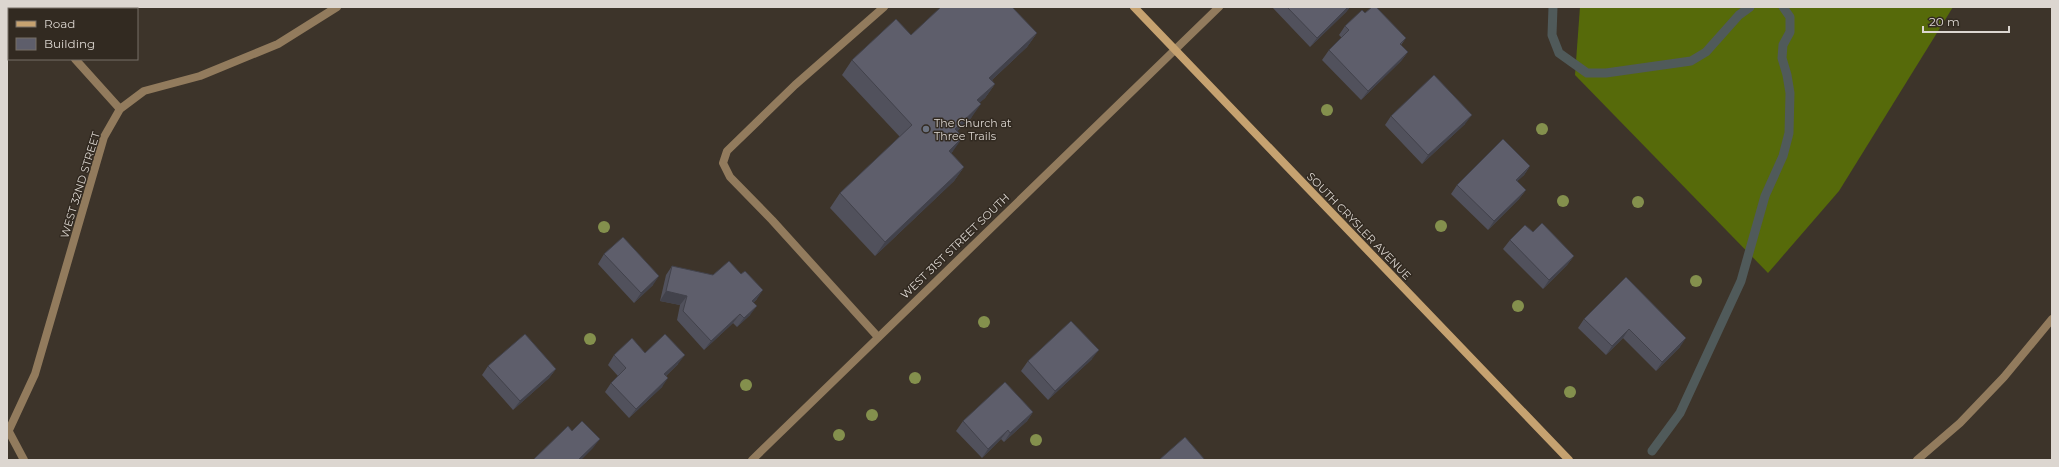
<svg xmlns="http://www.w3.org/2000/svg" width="2059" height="467" font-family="Montserrat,sans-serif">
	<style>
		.forest { fill: #566a0a }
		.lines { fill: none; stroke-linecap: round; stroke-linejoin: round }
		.stream { stroke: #505a5a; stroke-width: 9 }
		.lane { stroke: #927b5d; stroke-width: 8 }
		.street { stroke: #927b5d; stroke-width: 8 }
		.secondary { stroke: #c6a270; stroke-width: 8 }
		.tree { fill: #84904d }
		.wall { fill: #51515c }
		.shaded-wall { fill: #42424b }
		.building { fill: #5e5e6b; stroke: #42424b }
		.worship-dot { fill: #6b7280; stroke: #322a21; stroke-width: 1.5 }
		.labels { text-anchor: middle; stroke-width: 3; stroke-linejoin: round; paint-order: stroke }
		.poi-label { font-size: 11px; fill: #dcd6d0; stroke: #322a21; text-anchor: start }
		.street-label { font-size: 11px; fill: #dcd6d0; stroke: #322a21 }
	</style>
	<rect width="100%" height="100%" fill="#3d342a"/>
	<path class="forest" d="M1580,7H1953L1839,191L1768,273L1575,75Z"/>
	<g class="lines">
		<path class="stream" d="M1553,7L1552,35L1559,53L1587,73H1606L1691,61L1706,52L1739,15L1750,7
			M1652,451L1680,413L1741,281L1765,196L1783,156L1789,133L1790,93L1787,75L1782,58L1783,45L1790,32V17L1783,7"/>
		<path class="lane" d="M878,337L772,220L730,177L723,163L727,151L795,85L884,7"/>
		<path class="street" d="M16,7L19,9
			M75,59L120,109
			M7,428L24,460
			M9,430L35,374L104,137L120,109L144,91L200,76L278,44L337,7
			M752,460L1219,7
			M1917,460L1960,423L2004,377L2052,319"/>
		<path class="secondary" d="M1134,7L1569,460"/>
	</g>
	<g class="tree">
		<circle cx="1327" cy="110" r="6"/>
		<circle cx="1542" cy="129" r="6"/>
		<circle cx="1563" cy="201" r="6"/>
		<circle cx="1638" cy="202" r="6"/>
		<circle cx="1441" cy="226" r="6"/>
		<circle cx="604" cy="227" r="6"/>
		<circle cx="1696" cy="281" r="6"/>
		<circle cx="1518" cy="306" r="6"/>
		<circle cx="984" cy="322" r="6"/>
		<circle cx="590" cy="339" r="6"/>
		<circle cx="915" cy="378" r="6"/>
		<circle cx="746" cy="385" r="6"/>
		<circle cx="1570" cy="392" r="6"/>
		<circle cx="872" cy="415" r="6"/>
		<circle cx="839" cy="435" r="6"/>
		<circle cx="1036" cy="440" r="6"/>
	</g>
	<path class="wall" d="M1272,7H1350L1346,12L1310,47Z
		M1365,13L1406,38L1401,45L1408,52L1401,61L1361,100L1322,60L1329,50L1342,38L1339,35L1345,26Z
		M1037,33L1027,47L992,80L995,84L985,98L980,102L971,118L957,131L953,151L951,153L964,167L954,181L875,256L830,208L840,193L900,137L842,75L852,60L911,35Z
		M1391,116L1465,124L1422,164L1385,125Z
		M1530,166L1524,175L1517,181L1526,190L1519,199L1488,230L1451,194L1457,185Z
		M1533,232L1574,256L1567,265L1543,289L1503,249L1510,240Z
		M604,254L653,285L634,303L598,264Z
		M672,266L757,299L754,302L750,315L737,327L733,323L704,350L677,320L680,305L660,301L666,275Z
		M1626,277L1680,347L1656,371L1623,338L1606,355L1578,328L1584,319Z
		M645,353L678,364L666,376L662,387L629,418L605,392L611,383L618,376L608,365L614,355Z
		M1092,359L1048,400L1021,371L1028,361Z
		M488,366L556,369L549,378L513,410L482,375Z
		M1033,412L1027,421L1004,442L1001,439L982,458L956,431L963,421Z"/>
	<path class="shaded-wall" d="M1348,7H1350L1346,12L1310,47L1317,38Z
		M1037,33L1027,47L979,92L989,78Z
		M1408,52L1401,61L1361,100L1368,91Z
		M995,84L985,98L967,114L977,100Z
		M981,104L971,118L945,143L955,129Z
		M1472,115L1465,124L1422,164L1428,155Z
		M963,137L953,151L939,165L949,151Z
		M1530,166L1524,175L1509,189L1516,180Z
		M964,167L954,181L875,256L885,242Z
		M1526,190L1519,199L1488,230L1494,221Z
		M1574,256L1567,265L1543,289L1549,280Z
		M659,276L653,285L634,303L641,293Z
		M763,290L757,299L746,310L752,301Z
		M666,291L687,296L680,305L660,301Z
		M757,306L750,315L737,327L744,318Z
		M740,314L733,323L704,350L711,341Z
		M1629,329L1623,338L1606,355L1612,346Z
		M1686,338L1680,347L1656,371L1662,362Z
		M1099,350L1092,359L1048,400L1055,391Z
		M685,355L678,364L658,383L664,374Z
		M556,369L549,378L513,410L520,401Z
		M668,378L662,387L629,418L636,409Z
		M1033,412L1027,421L1004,442L1010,433Z
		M1008,430L1001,439L982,458L988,449Z
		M600,439L593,448L581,460H578Z"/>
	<path class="building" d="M941,7H1012L1037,33L989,78L995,84L977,100L981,104L955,129L963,137L949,151L964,167L885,242L840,193L912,125L852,60L896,19L911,35Z
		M1287,7H1348L1317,38Z
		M1372,7H1376L1406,38L1400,44L1408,52L1368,91L1329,50L1349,30L1345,26L1362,10L1365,13Z
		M1434,75L1472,115L1428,155L1391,116Z
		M1503,139L1530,166L1516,180L1526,190L1494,221L1457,185Z
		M1542,223L1574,256L1549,280L1510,240L1525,225L1533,232Z
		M623,237L659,276L641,293L604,254Z
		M729,261L741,274L745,271L763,290L752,301L757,306L744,318L740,314L711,341L683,311L687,296L666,291L672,266L713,275Z
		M1626,277L1686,338L1662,362L1629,329L1612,346L1584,319Z
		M1071,321L1099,350L1055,391L1028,361Z
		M525,334L556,369L520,401L488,366Z
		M665,334L685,355L664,374L668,378L636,409L611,383L626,368L614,355L632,338L645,353Z
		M1005,382L1033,412L1010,433L1008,430L988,449L963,421Z
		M582,421L600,439L578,460H535L534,459L568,426L572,431Z
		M1185,437L1205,460H1159Z"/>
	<circle class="worship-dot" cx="926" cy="129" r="4"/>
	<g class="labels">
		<g class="poi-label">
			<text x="934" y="127">The Church at<tspan x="934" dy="13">Three Trails</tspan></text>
		</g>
		<g class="street-label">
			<text transform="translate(80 185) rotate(-73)" y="4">WEST 32ND STREET</text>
			<text transform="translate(1359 226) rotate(46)" y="4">SOUTH CRYSLER AVENUE</text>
			<text transform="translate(955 246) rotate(-44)" y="4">WEST 31ST STREET SOUTH</text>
		</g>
	</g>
	<rect width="2059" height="467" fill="none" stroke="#dcd6d0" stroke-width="16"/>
	<rect x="8" y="8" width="130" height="52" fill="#322a21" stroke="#766f67"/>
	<rect x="16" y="21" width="20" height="6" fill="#c6a270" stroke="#766f67"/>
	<text x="44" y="28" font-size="12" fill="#dcd6d0">Road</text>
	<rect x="16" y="38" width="20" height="12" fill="#5e5e6b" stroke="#766f67"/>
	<text x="44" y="48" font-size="12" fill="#dcd6d0">Building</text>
	<path d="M1923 26v6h86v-6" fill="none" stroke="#dcd6d0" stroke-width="2"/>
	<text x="1929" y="26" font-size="12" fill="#dcd6d0" stroke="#322a21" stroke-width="3" paint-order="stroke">20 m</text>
</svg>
